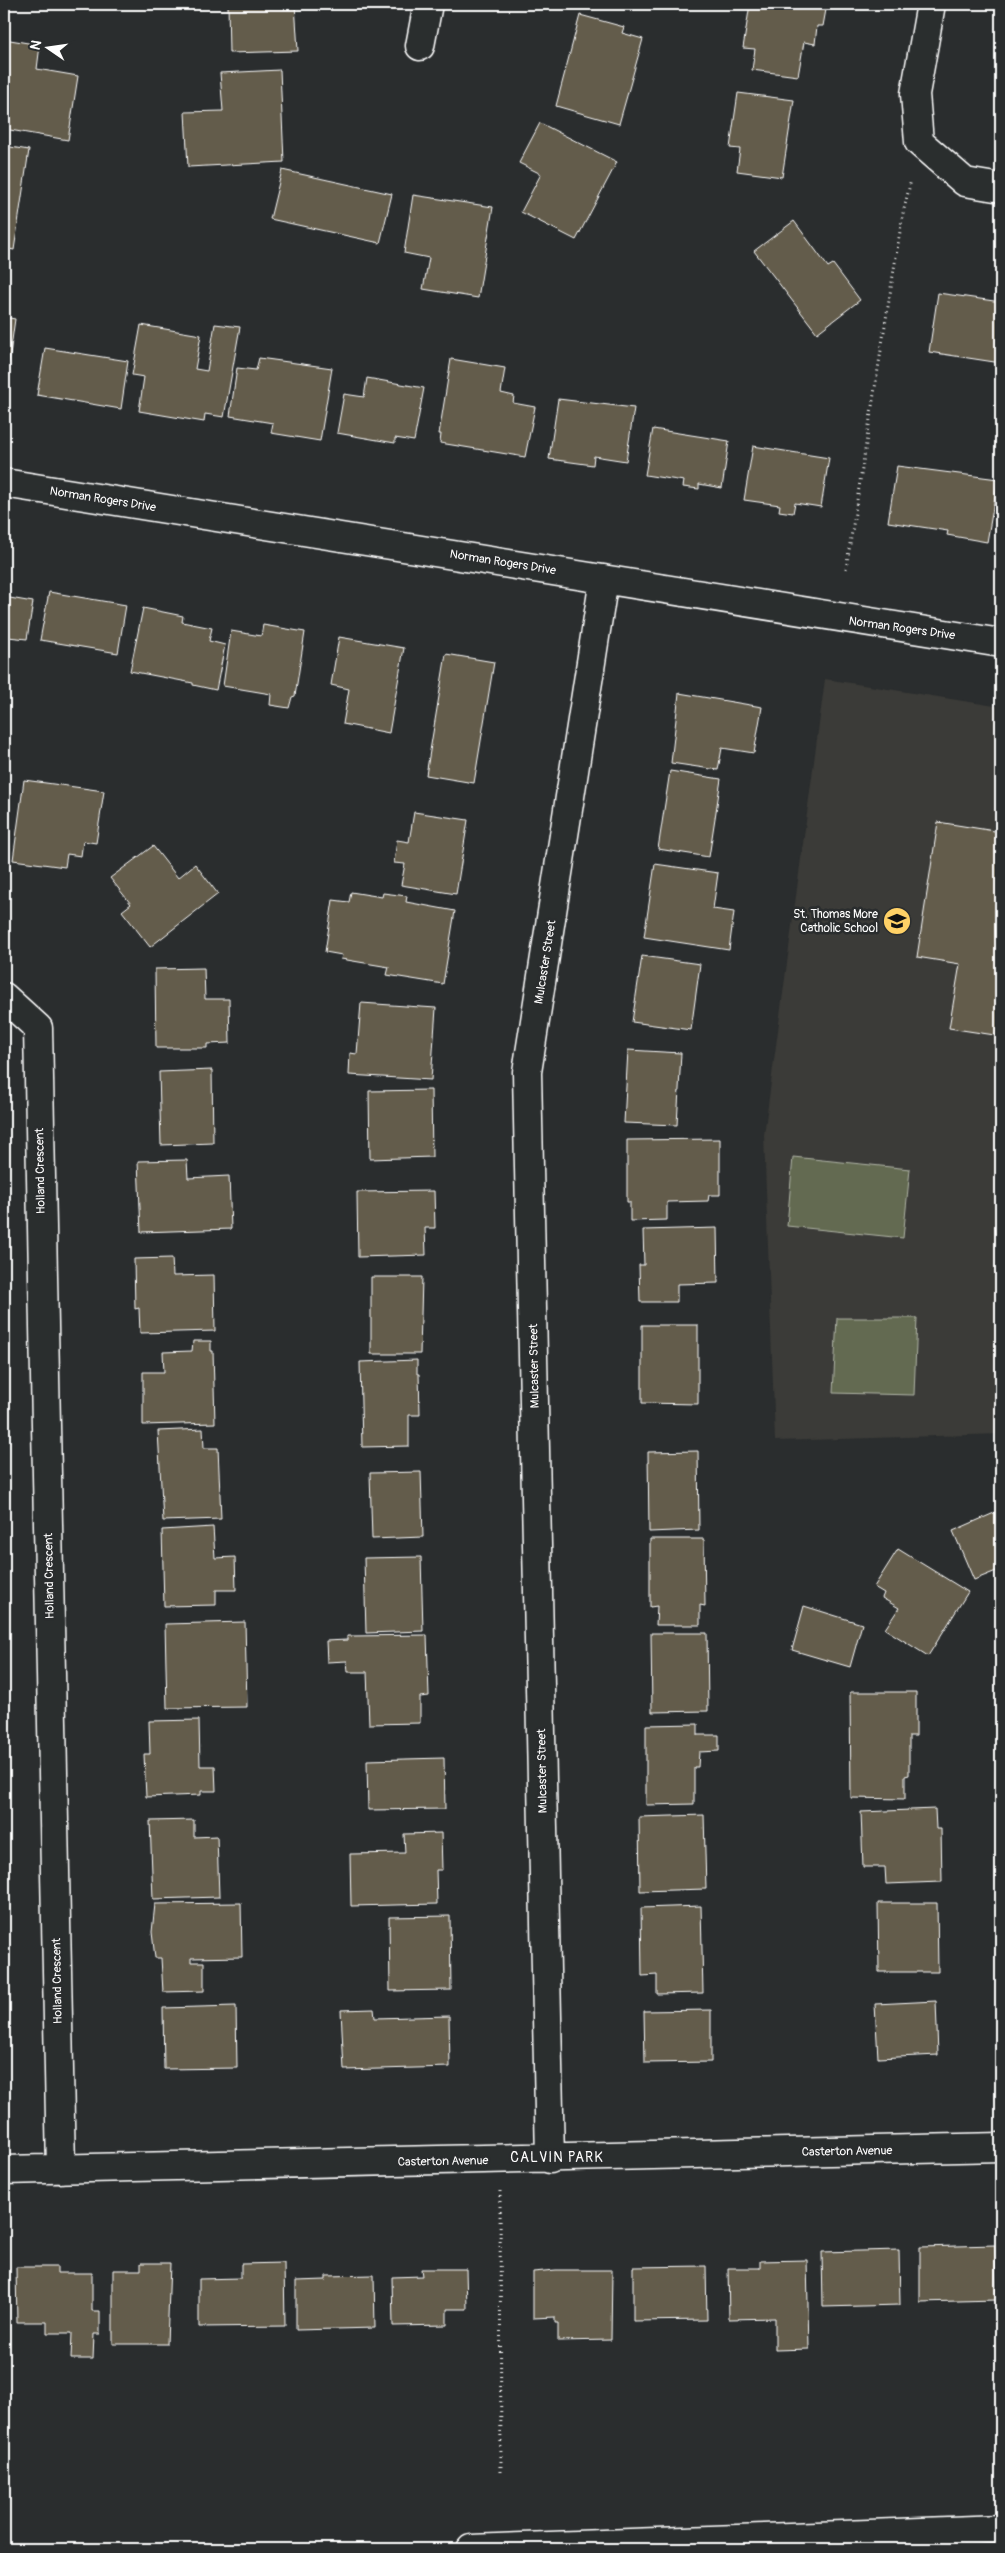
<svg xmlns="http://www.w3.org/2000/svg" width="1005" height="2553" font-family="Pangolin,sans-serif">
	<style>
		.built { fill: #3b3b37 }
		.green { fill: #636b51; stroke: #b1b5a8 }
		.building { fill: #635c4b; stroke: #fff }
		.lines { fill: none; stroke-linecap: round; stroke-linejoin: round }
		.minor-casing { stroke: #fff; stroke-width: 31 }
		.secondary-casing { stroke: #fff; stroke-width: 31 }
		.path { stroke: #fff; stroke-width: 3; stroke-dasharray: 1 4; stroke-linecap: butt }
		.minor { stroke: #2a2d2e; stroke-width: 28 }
		.secondary { stroke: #2a2d2e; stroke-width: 28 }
		.labels { text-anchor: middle; stroke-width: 5; stroke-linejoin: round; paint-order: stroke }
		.street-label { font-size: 12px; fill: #fff; stroke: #2a2d2e }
		.poi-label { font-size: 12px; fill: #fff; stroke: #2a2d2e; text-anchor: end }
		.neighbourhood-label { font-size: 14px; letter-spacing: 1px; fill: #fff; stroke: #2a2d2e }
	</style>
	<rect width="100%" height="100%" fill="#2a2d2e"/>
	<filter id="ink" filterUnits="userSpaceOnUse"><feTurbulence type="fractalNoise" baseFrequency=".02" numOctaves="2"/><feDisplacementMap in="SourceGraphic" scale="10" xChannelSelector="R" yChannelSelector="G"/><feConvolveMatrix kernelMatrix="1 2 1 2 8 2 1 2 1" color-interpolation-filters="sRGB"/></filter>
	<g filter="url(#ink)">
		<path class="built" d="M825,679L1001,707V1434L775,1441L764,1135Z"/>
		<path class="green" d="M793,1157L910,1169L903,1238L787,1226Z
			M837,1318H917L914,1395L833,1393Z"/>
		<path class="building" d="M228,4H295L298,51L229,53Z
			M750,4H827L823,26H817L815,44L804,42L798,76L752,70L755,49L743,48Z
			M580,15L624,27L622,33L643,39L619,124L556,106Z
			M4,39L40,45L37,69L78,76L68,140L4,129Z
			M280,70L284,162L188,167L185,112L223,111L220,73Z
			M738,93L794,100L782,177L737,171L740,149L730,148Z
			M540,123L617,162L576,240L521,212L541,174L519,163Z
			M4,146L29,150L14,250L4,248Z
			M282,170L392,194L380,243L270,219Z
			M413,195L493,207L478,298L423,289L429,258L404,253Z
			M794,221L828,267L833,264L860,300L817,333L754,251Z
			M938,293L1001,302V363L929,352Z
			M4,317L15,319L5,390H4Z
			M215,324L240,327L224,417L205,414L204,422L139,411L144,377L132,375L141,325L201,335L195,369L207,371Z
			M45,348L128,361L121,409L37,395Z
			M259,358L332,368L320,441L271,433L273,423L230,416L237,368L256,370Z
			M451,359L505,368L501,393L514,396L513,403L535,407L525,457L440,443L441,434H439Z
			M367,378L424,388L414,441L395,438V443L337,433L344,394L364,397Z
			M558,399L634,408L626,461L594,456L593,465L549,459Z
			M653,429L729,441L722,488L699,484V489L683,487L684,481L645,475Z
			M753,446L829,458L821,507L795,503L793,513L779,511L780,505L744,500Z
			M897,466L998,479L987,542L947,535L948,531L888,522Z
			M49,592L126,605L118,653L40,640Z
			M4,597L33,602L27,639L8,637L5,653Z
			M143,608L183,616L182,622L212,628L209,641L225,645L216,690L193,685V683L130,671Z
			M263,625L305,632L295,696L292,697L289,708L270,705L271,694L223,686L231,631L261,636Z
			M339,637L404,648L389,733L343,724L349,689L331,685Z
			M446,654L494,662L474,783L426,775Z
			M679,693L762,707L754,753L722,748L718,770L671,763Z
			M670,771L721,779L709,857L658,849Z
			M24,780L104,791L96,843L83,841L81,856L67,854L65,867L13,860Z
			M414,812L468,820L456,894L401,885L405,864L394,863L397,840L409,842Z
			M938,822L1001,832V1036L949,1028L960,964L917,957Z
			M153,846L178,878L195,864L218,894L150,947L122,911L131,904L110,878Z
			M655,864L718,873L713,909L734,912L729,950L644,937Z
			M351,892L382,897L383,893L407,896L406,902L455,911L443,984L387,975L389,967L341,959L342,955L325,952L333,900L349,902Z
			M642,956L700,964L691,1030L632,1022Z
			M204,968L205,999H229L230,1043L207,1044V1048H156L155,969Z
			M361,1003L436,1008L431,1080L349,1075L350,1053L357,1054Z
			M628,1050L681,1053L677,1125L624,1123Z
			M212,1070L213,1143L161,1145L159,1072Z
			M431,1090L432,1157L370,1159L369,1091Z
			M720,1139V1195H709L708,1201L667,1202V1220L630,1221V1202H627V1140Z
			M187,1160L188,1178L229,1176L231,1229L141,1232L138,1161Z
			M434,1191L435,1228H425L426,1255L358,1257L357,1192Z
			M717,1228L718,1283L677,1284V1302H640L639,1265H644L643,1230Z
			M172,1258L173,1276L214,1275L215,1331L140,1333L139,1308L135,1309L134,1259Z
			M371,1277H422L420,1354H371Z
			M642,1325H698V1404L642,1403Z
			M193,1341H211V1351H213L215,1423L143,1425V1372H164L163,1352L192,1351Z
			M417,1360V1374H419L420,1415H409V1446L362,1447L360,1362Z
			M203,1429L204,1448H218L221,1519L163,1521L158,1431Z
			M698,1451L699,1530L649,1532L648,1452Z
			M421,1472L423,1537L372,1539L370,1473Z
			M1001,1510V1569L974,1580L953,1531Z
			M213,1527L215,1558L235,1557L236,1590H216V1605L164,1606L162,1530Z
			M650,1539H704L705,1606L700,1605V1625H656L657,1606L650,1607Z
			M898,1549L968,1592L928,1656L885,1629L899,1608L882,1598L884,1593L874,1587Z
			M421,1557L423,1631L366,1633L364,1558Z
			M804,1606L862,1624L850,1667L792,1650Z
			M245,1622L247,1707L167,1708L165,1624Z
			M651,1633H707L708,1711L652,1712Z
			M427,1635L429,1696L420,1697V1723L369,1724L367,1672H348L347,1661L327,1662L326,1641L347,1640V1636H353Z
			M850,1692H916V1736H909V1775L905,1776V1799L851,1798Z
			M199,1720L200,1766H215L216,1791H201V1795L146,1797L144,1754H150L149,1721Z
			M698,1724V1735H719V1751L699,1752L698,1767H694V1804L646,1805V1725Z
			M444,1758L445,1809L368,1810L367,1760Z
			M935,1809L936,1829H941L942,1882L886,1884L885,1867H863L861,1812Z
			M704,1815L706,1889L640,1891L639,1817Z
			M194,1820V1837L217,1836L219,1897L153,1899L150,1821Z
			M441,1833L442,1870H436L437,1904L351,1906L350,1854L405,1853L404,1834Z
			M241,1903L242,1957L191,1958V1962H204V1991L163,1992L161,1958H155L152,1932L155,1904Z
			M878,1903H937L938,1972H879Z
			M701,1906L703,1993L657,1994V1975L642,1976L641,1908Z
			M450,1916L451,1990L390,1991L389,1917Z
			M936,2001L938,2055L878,2058L875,2004Z
			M236,2006L237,2068L164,2069L163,2008Z
			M374,2009L375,2018L449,2016L450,2067L344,2070L341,2010Z
			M711,2010V2062L645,2063L644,2011Z
			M995,2245L996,2300L920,2302V2247Z
			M899,2250L900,2305L823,2307L822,2252Z
			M807,2260L809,2349L775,2350V2318L729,2319L728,2268H760V2261Z
			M141,2263H170L167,2344H113V2270H141Z
			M284,2263L285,2326L199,2327V2279L241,2278V2264Z
			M706,2266L707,2320L633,2321V2267Z
			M16,2267H57V2273H92V2311H100V2334H94L93,2359H71L72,2333H47V2322H17Z
			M421,2269H466L467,2309H447V2325L393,2326L392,2277L422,2276Z
			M556,2270H612L611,2340L558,2341V2323H555V2317L533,2318V2272Z
			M374,2275L375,2328L296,2330V2281L326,2280V2276Z
			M4,2294H8V2343H4Z"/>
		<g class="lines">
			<defs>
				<path id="minor" d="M931,4L915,94L919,142L965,182L1001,188
					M420,46L428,4
					M4,483C336,536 668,592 1001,643
					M4,997L38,1028L61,2169
					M550,2159L527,1072L604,579
					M4,2170L1001,2147"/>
				<path id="secondary" d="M471,2549L1001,2529"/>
			</defs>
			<use href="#minor" class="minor-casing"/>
			<use href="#secondary" class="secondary-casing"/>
			<path class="path" d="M846,569L903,213L911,180
				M500,2191L501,2475"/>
			<use href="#minor" class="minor"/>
			<use href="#secondary" class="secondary"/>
		</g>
	</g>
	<defs>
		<symbol id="school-disc" viewBox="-11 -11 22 22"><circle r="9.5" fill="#ffd166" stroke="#2a2d2e"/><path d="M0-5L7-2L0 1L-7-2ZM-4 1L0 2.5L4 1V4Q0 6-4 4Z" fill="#111"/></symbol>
	</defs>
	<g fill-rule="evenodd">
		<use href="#school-disc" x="881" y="905" width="32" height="32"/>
	</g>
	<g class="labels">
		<g class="street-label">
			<text transform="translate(103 499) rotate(9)" y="4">Norman Rogers Drive</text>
			<text transform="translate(503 562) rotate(9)" y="4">Norman Rogers Drive</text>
			<text transform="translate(902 628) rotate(8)" y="4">Norman Rogers Drive</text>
			<text transform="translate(545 962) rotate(-81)" y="4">Mulcaster Street</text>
			<text transform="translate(40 1171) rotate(-91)" y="4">Holland Crescent</text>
			<text transform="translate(534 1366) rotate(-91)" y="4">Mulcaster Street</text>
			<text transform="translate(49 1576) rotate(-91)" y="4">Holland Crescent</text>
			<text transform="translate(542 1771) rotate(-91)" y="4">Mulcaster Street</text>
			<text transform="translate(57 1981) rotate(-91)" y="4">Holland Crescent</text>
			<text transform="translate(847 2151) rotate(-1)" y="4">Casterton Avenue</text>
			<text transform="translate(443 2161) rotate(-1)" y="4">Casterton Avenue</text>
		</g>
		<g class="poi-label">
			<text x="878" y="918">St. Thomas More<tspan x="878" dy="14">Catholic School</tspan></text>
		</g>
		<g class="neighbourhood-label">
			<text x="557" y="2162">CALVIN PARK</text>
		</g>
	</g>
	<rect width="1005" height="2553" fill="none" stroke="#2a2d2e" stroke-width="20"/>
	<rect x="10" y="10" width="985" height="2533" fill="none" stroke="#fff" stroke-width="2" filter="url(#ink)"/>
	<g transform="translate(48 48) rotate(283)" stroke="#2a2d2e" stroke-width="4" paint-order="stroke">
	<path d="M0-4L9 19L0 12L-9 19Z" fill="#ffffff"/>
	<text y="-8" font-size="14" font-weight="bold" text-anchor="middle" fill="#ffffff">N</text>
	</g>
</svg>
